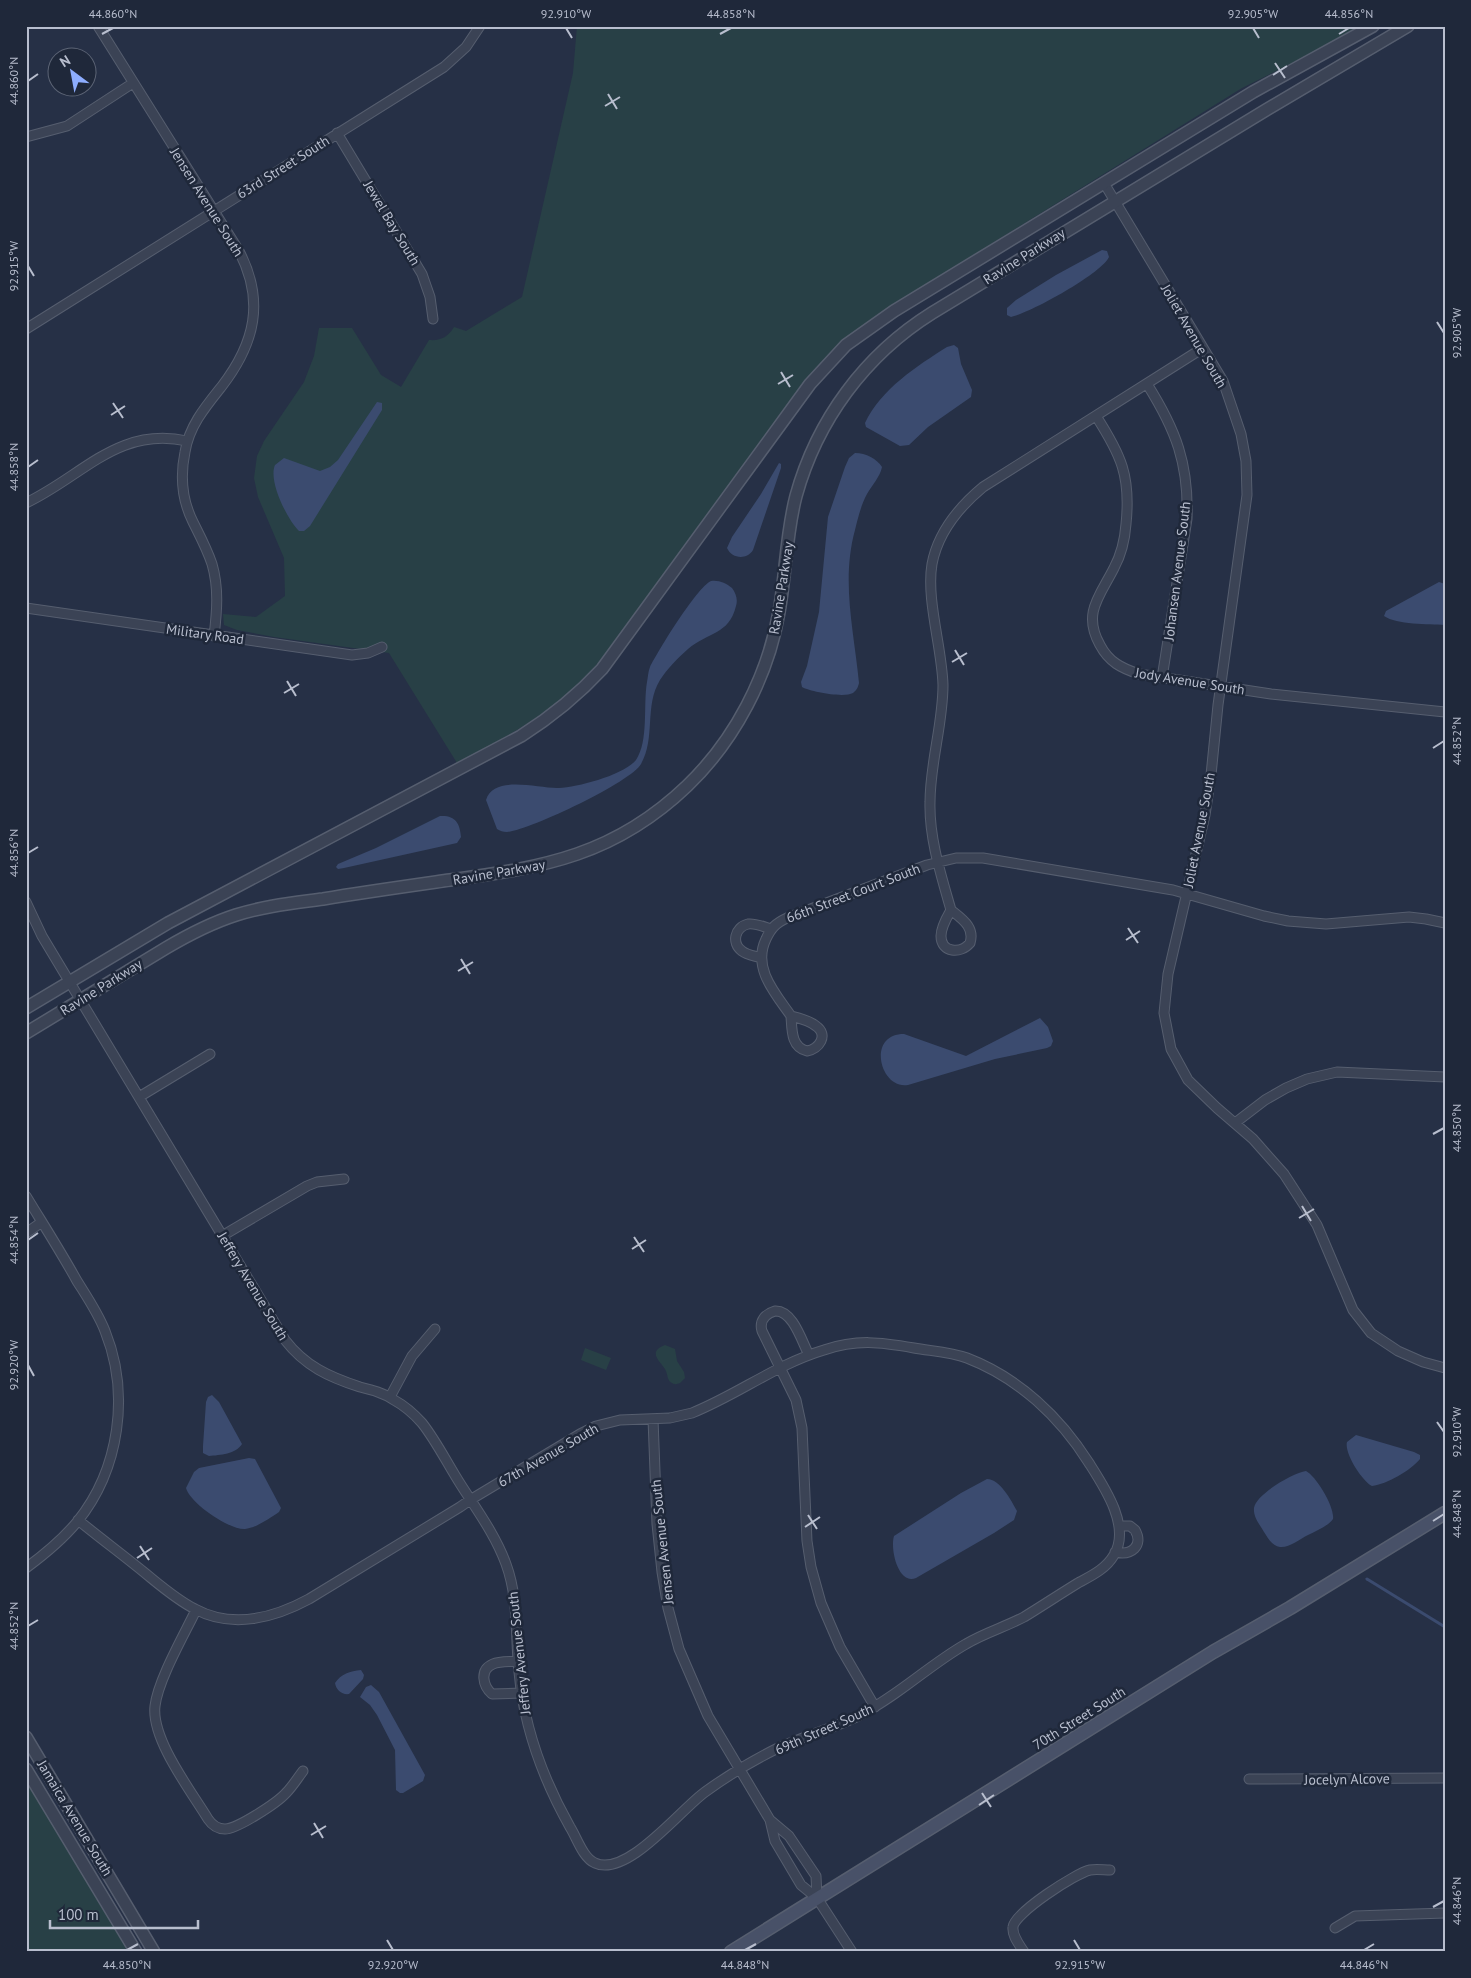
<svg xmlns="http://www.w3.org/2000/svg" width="1471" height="1978" font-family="'PT Sans',sans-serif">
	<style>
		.green { fill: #284046 }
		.water { fill: #3b4b6f }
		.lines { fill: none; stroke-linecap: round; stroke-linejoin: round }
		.stream { stroke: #3b4b6f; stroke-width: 3 }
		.minor-casing { stroke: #565e6f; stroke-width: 11 }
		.tertiary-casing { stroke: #565e6f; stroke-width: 14 }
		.secondary-casing { stroke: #565e6f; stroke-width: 15 }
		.minor { stroke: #3b4355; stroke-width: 9 }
		.tertiary { stroke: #3b4355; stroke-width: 11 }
		.secondary { stroke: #485168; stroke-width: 12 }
		.ticks { fill: none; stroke: #b8bece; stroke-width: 2 }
		.labels { text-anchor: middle; stroke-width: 5; stroke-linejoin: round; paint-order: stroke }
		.street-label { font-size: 14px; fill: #b8bece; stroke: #1f283a }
		.neatline { fill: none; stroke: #b8bece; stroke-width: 2 }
		.ticks-label { font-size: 12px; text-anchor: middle; fill: #b8bece }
	</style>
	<rect width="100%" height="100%" fill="#263046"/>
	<path class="green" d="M577,26H1358L1334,42L1242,88L885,310C856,329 830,351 808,378L614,644C567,705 524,728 457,763L389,653L274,637L237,630L224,625L223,614L256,617L285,596L284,558L258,497L254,478L257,456L264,441L304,382L314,356L319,328H352L381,375L401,387L429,340C441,341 448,337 454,327L466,331L522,297L573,73Z
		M665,1345L675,1349L677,1361L684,1372L685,1378L680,1383C677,1384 675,1385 672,1383C667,1381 668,1374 665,1369C660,1361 647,1352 665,1345Z
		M585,1348L611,1358L606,1370L581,1360Z
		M26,1778L125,1944L126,1952H26Z"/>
	<path class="water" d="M1102,250L1107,251L1109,257C1101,274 1030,313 1011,317L1007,315V308L1016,300L1056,275Z
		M954,345L958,348L961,364L972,390L971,397L928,427L909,445L900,446L866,427L865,423C881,389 917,366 947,347Z
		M377,402L382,403V410L310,526L304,531H299C287,519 268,481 275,465L284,458L320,471L330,467L338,460Z
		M855,453C866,453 877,459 882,467C880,477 872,485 867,494C861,505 858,518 855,530C841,581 854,631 859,683C858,687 857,690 853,693C844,698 811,692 802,687L801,682L807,666L819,612L828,517L845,467L849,458Z
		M779,463L781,464V468L753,550C747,560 732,559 727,548L732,537L761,494Z
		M711,581C719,580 726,583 732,588C736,593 738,600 736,606C729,635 708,632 688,649C678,658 667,669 660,680C644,706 656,738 641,764C631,782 530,830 507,832C503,832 500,831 497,829L486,800C494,774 539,789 559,788C578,787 624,775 636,760C649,741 643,704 647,682C648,677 648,672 650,667C658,651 697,587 711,581Z
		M1439,582L1445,584V625C1428,624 1397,625 1384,616L1386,611Z
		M440,816C455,815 460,823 461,837L457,843L344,868L338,869L336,867L338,864L376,848Z
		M1040,1018L1048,1027L1053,1041L1051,1046L1047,1048L995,1059L908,1085C880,1090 866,1034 904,1034L966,1056Z
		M212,1395L219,1402L242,1444C236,1454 220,1455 209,1456L203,1453V1446L206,1402L208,1397Z
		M1356,1435L1414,1452L1420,1455V1459C1410,1471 1387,1484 1372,1486C1362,1481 1344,1453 1347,1442Z
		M249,1458L255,1459L281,1508L279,1512C270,1518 256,1528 245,1529C229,1530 190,1503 186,1488L194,1472L199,1468Z
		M1306,1471C1316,1476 1335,1507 1333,1519C1328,1526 1316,1531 1308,1535C1300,1539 1289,1548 1280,1547C1272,1546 1268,1538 1264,1532C1260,1525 1253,1517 1254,1508C1256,1494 1293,1473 1306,1471Z
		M987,1479C1000,1479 1011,1500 1017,1511L1014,1520L994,1533L916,1578C898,1585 890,1549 894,1536L961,1493Z
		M361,1670L364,1675L363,1679L349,1694C342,1695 336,1690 335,1683C341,1674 350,1671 361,1670Z
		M371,1685L379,1692L425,1775L423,1781L403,1793H400L396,1790L395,1750L377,1715L370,1705L360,1697L366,1687Z"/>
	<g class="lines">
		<path class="stream" d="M1367,1579L1445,1627"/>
		<defs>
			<path id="minor" d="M98,26L239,251C265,301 255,343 222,386C206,406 189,426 185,452C180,476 182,500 193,522C200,536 207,549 212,564C219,588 217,611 214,636
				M337,133L422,274L430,297L433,319
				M26,137L67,126L133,83
				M1104,183L1223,381L1241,434L1246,461L1247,495L1218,705L1211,775L1205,815L1168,974L1164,1013L1171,1049L1188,1080L1217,1108L1253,1139L1284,1174L1317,1225L1353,1310L1371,1333L1398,1351L1423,1362L1445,1368
				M26,329L444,67L466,47L480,26
				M1147,384C1176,430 1189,464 1187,519L1162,678
				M1096,416C1121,455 1131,476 1126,524C1125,538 1121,555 1114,568C1100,596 1082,613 1100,645C1109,662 1121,668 1139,674L1271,694L1445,712
				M26,503C83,476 118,426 187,441
				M26,608L352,655L368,653L382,647
				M26,902L42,936L69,981L285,1340C305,1366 329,1377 360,1387C372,1390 384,1393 394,1400C405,1406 414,1414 422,1423C437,1442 448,1465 461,1485C477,1510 496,1536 506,1564C519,1599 515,1636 519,1672C524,1728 543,1779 570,1827C577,1838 583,1858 595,1863C627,1878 681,1809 705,1792C727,1776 752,1761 776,1749C803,1736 833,1729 860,1715C898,1696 929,1665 966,1644C984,1633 1005,1627 1024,1617C1042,1606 1060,1594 1078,1583C1091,1576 1106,1569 1114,1555C1131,1527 1105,1488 1089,1463C1060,1417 1019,1378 967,1358C951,1352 931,1351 914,1348C880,1342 857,1339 824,1350C777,1364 737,1395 692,1413L670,1418L620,1420L596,1426L580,1434L470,1500L460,1507L309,1599C274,1618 232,1629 195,1609C177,1600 161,1586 145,1573C123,1555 100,1538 78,1520
				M951,910C941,875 929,838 930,802C930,763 943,724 943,685C942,648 926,599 932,564C938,532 959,507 983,487L1203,348
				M951,910C962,919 975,927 970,943C961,954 941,953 941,936C941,927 947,917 951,910Z
				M761,958C755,956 747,955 742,951C731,943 735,927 748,924C756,923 764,927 771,929
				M791,1016C775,993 752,968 766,939C771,928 776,923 787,918L927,865L956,858H983L1173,890L1264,916L1288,921L1326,924L1409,917L1426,919L1445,923
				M791,1016C799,1018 809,1020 816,1026C829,1035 819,1049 807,1051C791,1047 792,1030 791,1016Z
				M139,1097L210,1054
				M1235,1123L1265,1100L1286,1088L1307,1079L1337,1072L1445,1077
				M26,1196C43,1224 61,1252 77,1281C87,1297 98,1313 105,1331C130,1393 120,1469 77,1522C62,1540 45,1554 26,1568
				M26,1233L42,1222
				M222,1236L307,1186L317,1182L344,1179
				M809,1355C802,1342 793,1310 775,1311C765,1314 759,1321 762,1331L796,1400L802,1428L807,1541L811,1567L821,1603L840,1647L875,1707
				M390,1397L412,1356L435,1329
				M653,1419L657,1524L662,1572L668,1608L679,1649L708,1716L770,1820L775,1841L801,1885L817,1898L852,1952
				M1115,1552C1131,1556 1144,1546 1135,1530L1130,1526H1120
				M196,1610C184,1635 158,1680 155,1706C151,1739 191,1791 208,1819C212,1825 217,1829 225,1829C237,1829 277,1803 286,1793C292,1787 297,1779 303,1771
				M518,1661C511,1662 500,1661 493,1664C479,1670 483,1686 492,1694L521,1693
				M1249,1779L1445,1778
				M770,1820L789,1836L816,1876L817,1898
				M1335,1928L1355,1916L1445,1913
				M1024,1952C1019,1944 1012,1936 1013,1927C1014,1913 1076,1873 1090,1870C1096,1869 1104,1870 1110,1870"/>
			<path id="tertiary" d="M26,1008L168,923L521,736C551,717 577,696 602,669L810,384L846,345L894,311L1253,92L1373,26
				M26,1033L166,948C188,935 211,923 236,915C264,906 294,903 323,899C365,892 408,886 450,880C545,867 615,855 687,786C735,740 768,676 779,612C786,573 786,534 796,496C817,420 865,355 932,313L1266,110L1408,26
				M26,1737L154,1952
				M26,1769L136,1952"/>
			<path id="secondary" d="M731,1952L1213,1652L1290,1608L1445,1513"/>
		</defs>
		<use href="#minor" class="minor-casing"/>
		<use href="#tertiary" class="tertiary-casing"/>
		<use href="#secondary" class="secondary-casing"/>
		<use href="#minor" class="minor"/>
		<use href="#tertiary" class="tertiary"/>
		<use href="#secondary" class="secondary"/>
	</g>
	<path class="ticks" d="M566,28L572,38M1253,28L1259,38M102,34L113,28M720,34L731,28M1339,34L1349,28M1275,63L1285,78M1273,75L1287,66M28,81L38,74M608,94L617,109M605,106L620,97M28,266L34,276M1437,322L1444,333M781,372L790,387M778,384L793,375M113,403L123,418M111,415L125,406M28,467L38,460M955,650L964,665M952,662L967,653M287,681L296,696M284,693L299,684M1433,748L1444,741M28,853L38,847M1128,928L1138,943M1126,940L1140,931M461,959L470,974M458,971L473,962M1433,1134L1444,1128M1302,1206L1311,1221M1299,1218L1314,1209M634,1237L644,1252M28,1240L38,1233M632,1249L646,1240M28,1365L34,1376M1437,1422L1444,1432M808,1515L817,1529M1433,1521L1444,1514M805,1527L820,1517M140,1546L149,1560M137,1558L152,1548M28,1626L38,1620M982,1793L991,1807M979,1805L994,1795M314,1823L323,1838M311,1835L326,1826M1433,1907L1444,1901M387,1940L393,1950M1074,1940L1080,1950M127,1950L138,1944M745,1950L756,1944M1364,1950L1374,1944"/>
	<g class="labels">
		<g class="street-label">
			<text transform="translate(283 167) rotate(-32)" y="5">63rd Street South</text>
			<text transform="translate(207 202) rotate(58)" y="5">Jensen Avenue South</text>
			<text transform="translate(392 223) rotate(59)" y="5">Jewel Bay South</text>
			<text transform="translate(1024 256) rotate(-32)" y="5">Ravine Parkway</text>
			<text transform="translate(1194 336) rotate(60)" y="5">Joliet Avenue South</text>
			<text transform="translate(1177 571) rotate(-83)" y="5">Johansen Avenue South</text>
			<text transform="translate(781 588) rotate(-81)" y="5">Ravine Parkway</text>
			<text transform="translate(205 634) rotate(8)" y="5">Military Road</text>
			<text transform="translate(1190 681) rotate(9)" y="5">Jody Avenue South</text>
			<text transform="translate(1199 830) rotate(-79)" y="5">Joliet Avenue South</text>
			<text transform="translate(499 872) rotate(-10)" y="5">Ravine Parkway</text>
			<text transform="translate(853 893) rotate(-21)" y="5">66th Street Court South</text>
			<text transform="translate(101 987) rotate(-32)" y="5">Ravine Parkway</text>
			<text transform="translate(253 1286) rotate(59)" y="5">Jeffery Avenue South</text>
			<text transform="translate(548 1455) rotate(-30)" y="5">67th Avenue South</text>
			<text transform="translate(662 1542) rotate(-96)" y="5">Jensen Avenue South</text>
			<text transform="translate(519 1653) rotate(-96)" y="5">Jeffery Avenue South</text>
			<text transform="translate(1079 1718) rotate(-32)" y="5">70th Street South</text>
			<text transform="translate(824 1729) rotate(-24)" y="5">69th Street South</text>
			<text transform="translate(1347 1779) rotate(-1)" y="5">Jocelyn Alcove</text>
			<text transform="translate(75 1818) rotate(59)" y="5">Jamaica Avenue South</text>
		</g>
	</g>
	<rect width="1471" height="1978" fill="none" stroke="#1f283a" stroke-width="55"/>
	<g transform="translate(72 72) rotate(328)"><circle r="24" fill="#1f283a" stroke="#5c6475"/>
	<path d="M0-4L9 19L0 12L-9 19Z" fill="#8dadfe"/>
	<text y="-8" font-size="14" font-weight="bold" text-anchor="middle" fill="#b8bece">N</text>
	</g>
	<path d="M50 1920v8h148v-8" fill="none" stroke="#b8bece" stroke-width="2.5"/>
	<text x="58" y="1920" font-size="15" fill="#b8bece" stroke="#1f283a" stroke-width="4" paint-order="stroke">100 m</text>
	<rect x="28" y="28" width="1416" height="1922" class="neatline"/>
	<g class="ticks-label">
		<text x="113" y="18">44.860°N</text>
		<text x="566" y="18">92.910°W</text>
		<text x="731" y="18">44.858°N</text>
		<text x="1253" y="18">92.905°W</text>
		<text x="1349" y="18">44.856°N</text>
		<text transform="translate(14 81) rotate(-90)" y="4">44.860°N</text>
		<text transform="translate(14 266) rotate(-90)" y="4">92.915°W</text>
		<text transform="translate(1457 333) rotate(-90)" y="4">92.905°W</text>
		<text transform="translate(14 467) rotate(-90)" y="4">44.858°N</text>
		<text transform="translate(1457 741) rotate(-90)" y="4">44.852°N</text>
		<text transform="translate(14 853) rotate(-90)" y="4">44.856°N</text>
		<text transform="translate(1457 1128) rotate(-90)" y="4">44.850°N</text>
		<text transform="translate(14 1240) rotate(-90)" y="4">44.854°N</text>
		<text transform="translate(14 1365) rotate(-90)" y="4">92.920°W</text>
		<text transform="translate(1457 1432) rotate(-90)" y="4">92.910°W</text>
		<text transform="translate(1457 1514) rotate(-90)" y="4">44.848°N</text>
		<text transform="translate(14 1626) rotate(-90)" y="4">44.852°N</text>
		<text transform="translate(1457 1901) rotate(-90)" y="4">44.846°N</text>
		<text x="127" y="1969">44.850°N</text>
		<text x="393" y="1969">92.920°W</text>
		<text x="745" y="1969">44.848°N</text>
		<text x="1080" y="1969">92.915°W</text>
		<text x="1364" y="1969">44.846°N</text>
	</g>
</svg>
